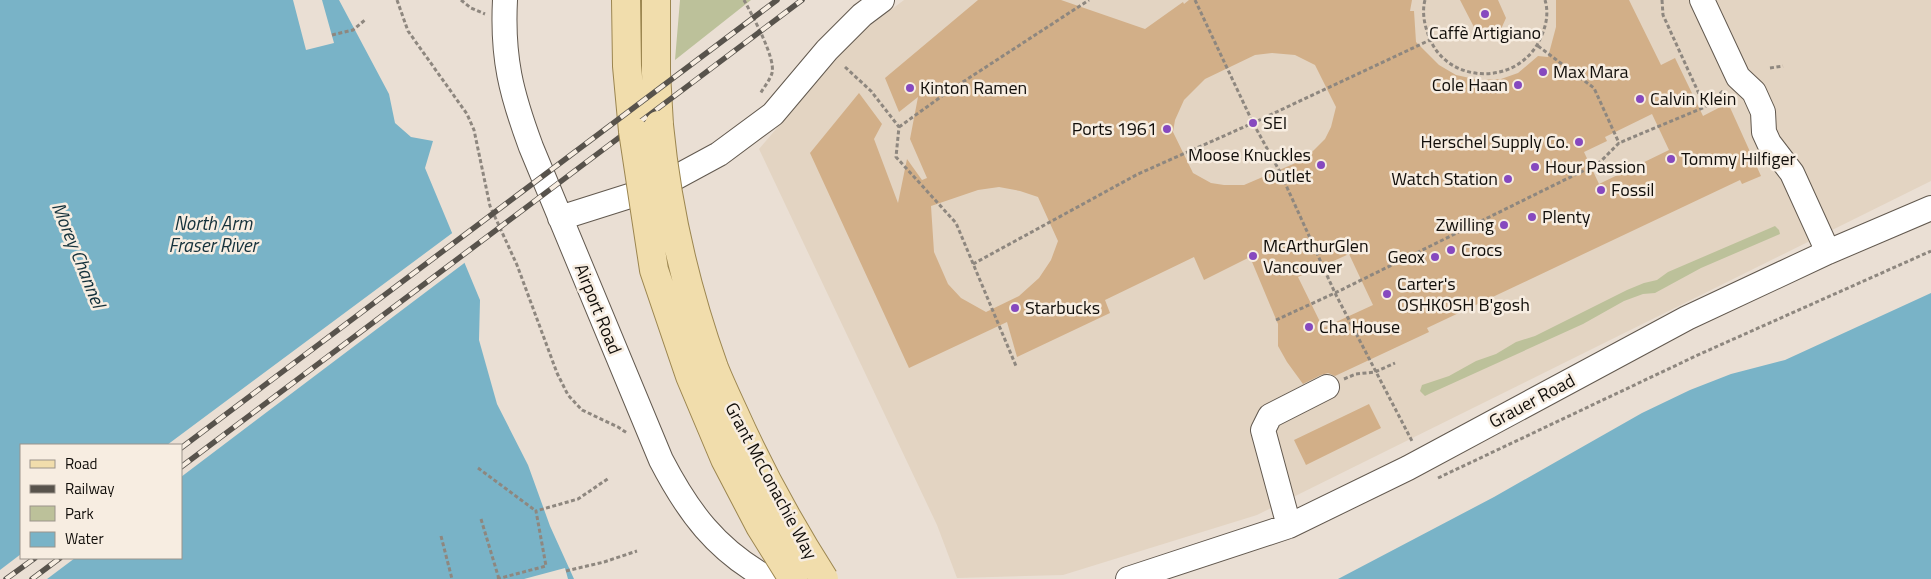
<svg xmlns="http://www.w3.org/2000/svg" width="1931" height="579" font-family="'Titillium Web',sans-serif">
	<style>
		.built { fill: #e3d4c2 }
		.green { fill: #bcc19a }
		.water { fill: #79b3c7; fill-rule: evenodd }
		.pier { fill: #eadfd4 }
		.building { fill: #d2af88; fill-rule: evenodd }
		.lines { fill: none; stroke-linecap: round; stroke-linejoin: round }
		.minor-casing { stroke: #62594f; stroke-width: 26 }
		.major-casing { stroke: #9c8650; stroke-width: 30 }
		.path { stroke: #8e877f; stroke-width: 3; stroke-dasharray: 4 2.5; stroke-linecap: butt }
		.minor { stroke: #fff; stroke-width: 24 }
		.major { stroke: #f1ddac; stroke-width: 28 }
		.rail-casing { stroke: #58534c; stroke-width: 5.5 }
		.rail { stroke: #f7ede1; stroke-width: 4; stroke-dasharray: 11; stroke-linecap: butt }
		.major-bridge-casing { stroke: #9c8650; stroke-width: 30; stroke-linecap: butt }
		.major-bridge { stroke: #f1ddac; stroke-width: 28 }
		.poi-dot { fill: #8649bf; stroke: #f7ede1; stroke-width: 2 }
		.labels { text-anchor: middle; stroke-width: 5; stroke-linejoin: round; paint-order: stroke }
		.poi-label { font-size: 18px; fill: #110e0a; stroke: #f7ede1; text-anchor: start }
		.street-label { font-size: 18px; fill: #110e0a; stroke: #f7ede1 }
		.water-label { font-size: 19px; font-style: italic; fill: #14313b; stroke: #f7ede1 }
	</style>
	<rect width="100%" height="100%" fill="#eadfd4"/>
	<path class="built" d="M904,0H1931V181L1257,515L1063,575L957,578L937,525L759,149L857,35Z"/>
	<path class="green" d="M680,0H751L675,60Z
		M1775,226L1779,230L1780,234L1701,268L1655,293L1643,294L1624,301L1583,324L1429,394L1425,396L1420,391L1422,385L1449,376L1476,361L1496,354L1516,342L1535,336L1627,290L1644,283L1657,280L1668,272Z"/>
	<path class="water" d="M0,0H339L389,94L395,123L411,137L433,141L425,168L480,300L479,340L497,404L528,465L550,526L574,579H0ZM21,445H181V558H21Z
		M1931,293V579H1338L1494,497L1642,413L1690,390L1731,374L1785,360Z"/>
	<path class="pier" d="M293,0H322L334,43L306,50Z
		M455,231L467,261L181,477V445H167Z
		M21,554V558H75L47,579H0V570Z
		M565,568L568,579H524Z"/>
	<path class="building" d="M978,0H1061L1145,29L1183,2L1184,4L1189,0H1412L1410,11H1414L1416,42L1439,65L1456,75L1479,80L1501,79L1518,73L1538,56L1548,57L1556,27V0H1629L1661,65L1675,58L1703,116L1728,103L1761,176L1742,184L1740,180L1427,328L1429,332L1335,376L1328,373L1321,375L1303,384L1287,362L1278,346V324L1250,257L1204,280L1194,257L1105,300L1110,313L1017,357L1007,322L909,368L810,153L859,93L882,124L874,139L898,203L907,159L922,180L927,178L910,139L918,97L899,112L885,78ZM1272,53L1295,55L1315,65L1336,107L1331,127L1325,139L1305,159L1244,185H1224L1211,183L1193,173L1173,132L1175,120L1184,100L1205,79L1255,55ZM1652,114L1669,150L1599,184L1584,152L1607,141L1605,137ZM999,187L1020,191L1038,197L1058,241L1051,260L1039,278L1019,296L986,312L961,298L948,284L934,252L931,206L978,190ZM1349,254L1373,305L1323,328L1298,277Z
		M1460,0H1498L1506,18L1501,29L1489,36L1476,31Z
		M1369,404L1381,428L1306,465L1294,440Z"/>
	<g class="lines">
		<defs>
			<path id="minor" d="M505,0C502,58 511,93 531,147L661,460C688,512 716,550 769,579
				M1702,0L1738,77L1754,92L1763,112L1764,132L1769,143L1792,173L1828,252
				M560,218L658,187L719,154L773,114L827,50L862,15L882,0
				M1289,526L1263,430L1270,416L1327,387
				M1128,579L1289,526L1408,468L1687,318L1828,252L1931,208"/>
			<path id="major" d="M626,0L627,66L633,131
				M656,0V73L659,125"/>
		</defs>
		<use href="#minor" class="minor-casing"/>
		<use href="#major" class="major-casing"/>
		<path class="path" d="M397,0L408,31L467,114L474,130L490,206L517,265L557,373L568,395L582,410L618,427L627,433
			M461,0L471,8L485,14
			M744,0C752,15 776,58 772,73C770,80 764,87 760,94
			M1195,0L1253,123L1280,172L1335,293L1413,443
			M1425,0C1422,11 1424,23 1428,34C1445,86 1520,87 1541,37C1546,26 1549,13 1545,0
			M1662,0L1663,15L1705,107
			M332,35L353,30L365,20
			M1538,46L1594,88L1619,143
			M845,67L871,91L899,127L896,157L956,223L1016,366
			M1770,68L1783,66
			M899,127L949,91L1089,0
			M973,264L1138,174L1253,123L1430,40
			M1276,320L1335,293L1599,163L1619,143L1705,107L1723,91
			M1344,379L1356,374L1375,372L1395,363
			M478,468L536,511
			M1438,478L1700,354L1931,251
			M481,519L499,579
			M441,536L452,579
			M566,571L604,562L637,551
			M497,579L546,566L536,511L578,499L609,478"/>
		<use href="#minor" class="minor"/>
		<use href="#major" class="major"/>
		<defs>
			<path id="rail" d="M181,448L777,0
				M181,467L802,0
				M6,579L35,558
				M32,579L60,558"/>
		</defs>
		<use href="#rail" class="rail-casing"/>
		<use href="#rail" class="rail"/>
		<defs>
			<path id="major-bridge" d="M659,125C667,208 686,290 714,368C720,383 727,398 734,413C760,471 790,526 824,579
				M633,131L654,270L690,376L725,459L760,526L793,579"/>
		</defs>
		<use href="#major-bridge" class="major-bridge-casing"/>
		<use href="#major-bridge" class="major-bridge"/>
	</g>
	<g class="poi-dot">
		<circle cx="1485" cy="14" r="5"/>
		<circle cx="1543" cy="72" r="5"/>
		<circle cx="1518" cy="85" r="5"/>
		<circle cx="910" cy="88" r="5"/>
		<circle cx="1640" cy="99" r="5"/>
		<circle cx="1253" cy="123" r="5"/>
		<circle cx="1167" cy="129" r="5"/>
		<circle cx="1579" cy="142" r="5"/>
		<circle cx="1671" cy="159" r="5"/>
		<circle cx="1321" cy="165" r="5"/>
		<circle cx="1535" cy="167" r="5"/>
		<circle cx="1508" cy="179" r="5"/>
		<circle cx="1601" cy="190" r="5"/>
		<circle cx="1532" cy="217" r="5"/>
		<circle cx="1504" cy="225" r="5"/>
		<circle cx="1451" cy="250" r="5"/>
		<circle cx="1253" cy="256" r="5"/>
		<circle cx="1435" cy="257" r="5"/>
		<circle cx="1387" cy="294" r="5"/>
		<circle cx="1015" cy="308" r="5"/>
		<circle cx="1309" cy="327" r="5"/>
	</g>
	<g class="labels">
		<g class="poi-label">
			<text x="1485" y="39" text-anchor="middle">Caffè Artigiano</text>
			<text x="1553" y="78">Max Mara</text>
			<text x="1508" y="91" text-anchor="end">Cole Haan</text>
			<text x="920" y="94">Kinton Ramen</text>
			<text x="1650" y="105">Calvin Klein</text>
			<text x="1263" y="129">SEI</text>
			<text x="1157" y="135" text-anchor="end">Ports 1961</text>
			<text x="1569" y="148" text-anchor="end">Herschel Supply Co.</text>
			<text x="1311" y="161" text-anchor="end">Moose Knuckles<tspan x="1311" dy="21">Outlet</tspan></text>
			<text x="1681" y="165">Tommy Hilfiger</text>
			<text x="1545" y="173">Hour Passion</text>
			<text x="1498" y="185" text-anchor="end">Watch Station</text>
			<text x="1611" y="196">Fossil</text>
			<text x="1542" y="223">Plenty</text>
			<text x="1494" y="231" text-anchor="end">Zwilling</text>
			<text x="1263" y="252">McArthurGlen<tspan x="1263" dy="21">Vancouver</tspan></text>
			<text x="1461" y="256">Crocs</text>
			<text x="1425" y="263" text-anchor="end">Geox</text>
			<text x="1397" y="290">Carter's<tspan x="1397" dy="21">OSHKOSH B'gosh</tspan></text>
			<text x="1025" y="314">Starbucks</text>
			<text x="1319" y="333">Cha House</text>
		</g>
		<g class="street-label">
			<text transform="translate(598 309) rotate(68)" y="6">Airport Road</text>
			<text transform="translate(1532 401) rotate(-28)" y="6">Grauer Road</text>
			<text transform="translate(771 481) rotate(62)" y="6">Grant McConachie Way</text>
		</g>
		<g class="water-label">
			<text x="213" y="230">North Arm<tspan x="213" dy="22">Fraser River</tspan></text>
			<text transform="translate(79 255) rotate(68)" y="7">Morey Channel</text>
		</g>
	</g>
	<rect x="20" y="444" width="162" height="115" fill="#f7ede1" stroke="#9b948b"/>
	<rect x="30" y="460" width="25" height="8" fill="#f1ddac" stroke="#9b948b"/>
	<text x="65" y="469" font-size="15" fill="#110e0a">Road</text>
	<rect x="30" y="485" width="25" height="8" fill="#58534c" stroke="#9b948b"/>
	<text x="65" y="494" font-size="15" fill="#110e0a">Railway</text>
	<rect x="30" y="506" width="25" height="15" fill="#bcc19a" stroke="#9b948b"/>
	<text x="65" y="519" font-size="15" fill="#110e0a">Park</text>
	<rect x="30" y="532" width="25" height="15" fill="#79b3c7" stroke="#9b948b"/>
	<text x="65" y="544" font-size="15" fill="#110e0a">Water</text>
</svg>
